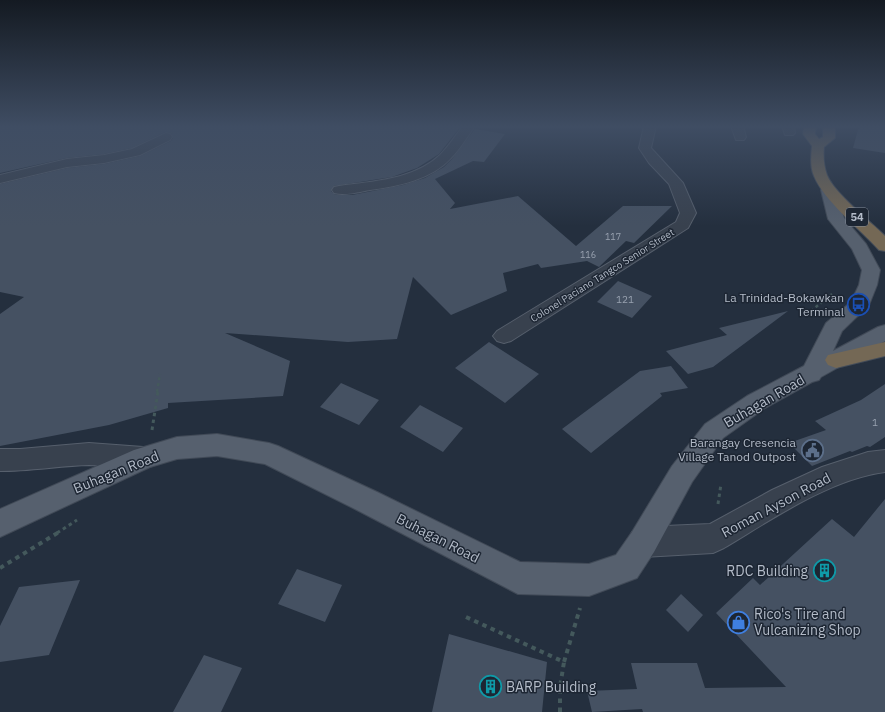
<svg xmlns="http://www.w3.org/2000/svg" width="885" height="712" font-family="'IBM Plex Sans',sans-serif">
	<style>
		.building { fill: #455162 }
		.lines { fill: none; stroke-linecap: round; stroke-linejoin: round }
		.minor-casing { stroke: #565f6c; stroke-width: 2 }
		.major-casing { stroke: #414a57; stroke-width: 2 }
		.highway-casing { stroke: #434c59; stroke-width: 2 }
		.path-far2 { stroke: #44595c; stroke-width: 2.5; stroke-dasharray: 3 3; stroke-linecap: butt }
		.path-far1 { stroke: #44595c; stroke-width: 3; stroke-dasharray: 3.5 3.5; stroke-linecap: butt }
		.path { stroke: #44595c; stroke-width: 4; stroke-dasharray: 4.5 4.5; stroke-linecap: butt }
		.minor { fill: #38414e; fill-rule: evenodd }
		.major { fill: #56606e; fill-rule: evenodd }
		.highway { fill: #746855; fill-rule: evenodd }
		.labels { text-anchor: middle; stroke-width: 3; stroke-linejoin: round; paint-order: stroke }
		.far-number-label { font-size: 9px; fill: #98a1af }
		.far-street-label { font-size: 10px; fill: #b4bcc9; stroke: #1d2633 }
		.number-label { font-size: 10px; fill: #98a1af }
		.shield { fill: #1d2633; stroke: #878f9c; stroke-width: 1 }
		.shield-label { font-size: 11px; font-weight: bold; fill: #b4bcc9 }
		.poi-label { font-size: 12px; fill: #b4bcc9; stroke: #1d2633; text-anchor: end }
		.near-street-label { font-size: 14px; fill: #b4bcc9; stroke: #1d2633 }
		.near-poi-label { font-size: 14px; fill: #b4bcc9; stroke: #1d2633; text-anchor: start }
	</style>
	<rect width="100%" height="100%" fill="#242f3e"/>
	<path class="building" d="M0,126H461L439,154L417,168L392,177L334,186L331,191L334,194L338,195H352L403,185L425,178L444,167L452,159L475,129L505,134L484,162L473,161L435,179L455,203L450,209L518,196L576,246L623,206H672L634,243L626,241L599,267L587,261L541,268L538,264L503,273L507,291L451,315L413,277L397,339L348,342L225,333L290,361L283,396L168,403V408L109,425L0,446V314L24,297L0,292V184L67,168L104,164L140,156L171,141L173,138L171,133L165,132L132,148L104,154L67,158L0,173Z
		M859,126H885V153L853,148Z
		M618,281L652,296L632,318L597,302Z
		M788,311L713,367L688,374L666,351L727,335L719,328Z
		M489,342L539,374L505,403L455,368Z
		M671,366L688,388L660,393L662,396L591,453L562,429L640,371Z
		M341,383L379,400L359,425L320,407Z
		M885,384V437L870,447L867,446L852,452L850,451L812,466L789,443L826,430L815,421L861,400Z
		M420,405L463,428L443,452L400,427Z
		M885,499V712H643L642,709L592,712L587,691L637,689L631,663H697L705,688L786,687L716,613L753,578L760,585L832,519L854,537Z
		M297,569L342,585L325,622L278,604Z
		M80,580L49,655L0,662V626L19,587Z
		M681,594L703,615L688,632L666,610Z
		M449,634L547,662L542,712H432Z
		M204,655L242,668L221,712H173Z"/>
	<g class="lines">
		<defs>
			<path id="minor" d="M463,126H475C467,137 460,149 451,158C431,180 398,186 370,190C359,192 345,196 334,193L332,190L334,187L339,186C373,181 413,180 440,155C449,146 455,136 463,126Z
				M644,126H656L651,148L683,183L696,213L688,228L511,341L504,343L497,341L493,336L497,331L676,222L680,213L669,184L649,163L639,148Z
				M731,126H743L746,137L744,140H736Z
				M782,126H794L795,133L793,135H785Z
				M166,133L170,134L172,137L170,140L140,155L104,163L67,167L0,183V175L67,159L104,155L132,149Z
				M89,443L143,447L152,450L156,458L152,466C132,473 110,465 89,465C59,466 30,471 0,471V449H20Z
				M885,450V472C830,479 771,520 724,548L713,553L643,557L632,552L628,542L632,532L643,527L710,524L772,490L822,467L868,452Z"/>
			<path id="major" d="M828,186L833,187L835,190L844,218L866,244L880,270L877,285L869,305L842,331L833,351L878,327L885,325V341L821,377L819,380L812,382L765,408L723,438L692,482L654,552L637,578L589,596L518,594L357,510L265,464L217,456L177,459L150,467L0,537V509L134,450L177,437L217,434L269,443L278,446L377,492L520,562L589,564L616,555L632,532L672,466L705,424L747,396L804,366L826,323L851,302L859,285L862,270L852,249L828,219L821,190L823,187Z"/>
			<path id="highway" d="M804,126H816L815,134L819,139L823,137V126H835V138L824,147C823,156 824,167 827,175C834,193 870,221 885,236V251L879,250C860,229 824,201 814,176C810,167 811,156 812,146L803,134Z
				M885,342V356L836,368L828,365L825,360L828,355Z"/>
		</defs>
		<use href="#minor" class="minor-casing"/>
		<use href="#major" class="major-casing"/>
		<use href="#highway" class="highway-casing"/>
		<path class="path-far2" d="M811,311L832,294
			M157,392L160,374"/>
		<path class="path-far1" d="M152,430L158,391
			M718,504L721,484
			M57,533L77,520"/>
		<path class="path" d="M0,568L59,532
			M466,617L564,662L580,608
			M560,712V687L564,662"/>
		<use href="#minor" class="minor"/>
		<use href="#major" class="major"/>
		<use href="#highway" class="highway"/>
	</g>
	<linearGradient id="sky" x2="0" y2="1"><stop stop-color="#141a22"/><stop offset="0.56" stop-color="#3f4d63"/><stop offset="1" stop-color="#3f4d63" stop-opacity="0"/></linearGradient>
	<rect width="885" height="226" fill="url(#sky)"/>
	<defs>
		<symbol id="bus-ring" viewBox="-11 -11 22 22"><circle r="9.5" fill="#1d2633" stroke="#1a4fb4" stroke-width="1.5"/><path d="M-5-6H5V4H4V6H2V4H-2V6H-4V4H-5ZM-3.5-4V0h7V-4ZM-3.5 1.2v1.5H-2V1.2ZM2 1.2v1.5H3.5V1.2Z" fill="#1a4fb4"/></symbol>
		<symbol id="civic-ring" viewBox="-11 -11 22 22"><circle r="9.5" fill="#1d2633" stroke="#5c6f8a" stroke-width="1.5"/><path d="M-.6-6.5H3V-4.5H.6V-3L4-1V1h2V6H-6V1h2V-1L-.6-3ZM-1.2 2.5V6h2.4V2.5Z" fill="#5c6f8a"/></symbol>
		<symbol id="building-ring" viewBox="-11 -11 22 22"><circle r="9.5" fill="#1d2633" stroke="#0f9aa8" stroke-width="1.5"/><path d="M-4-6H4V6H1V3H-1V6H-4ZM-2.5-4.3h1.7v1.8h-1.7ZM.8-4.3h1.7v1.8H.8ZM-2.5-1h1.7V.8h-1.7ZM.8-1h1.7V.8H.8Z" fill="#0f9aa8"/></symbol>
		<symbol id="shop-ring" viewBox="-11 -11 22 22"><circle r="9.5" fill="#1d2633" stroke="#3f7fe0" stroke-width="1.5"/><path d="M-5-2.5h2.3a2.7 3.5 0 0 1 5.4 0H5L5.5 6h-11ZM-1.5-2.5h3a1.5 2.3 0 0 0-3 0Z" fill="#3f7fe0"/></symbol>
	</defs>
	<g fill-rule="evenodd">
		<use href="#bus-ring" x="846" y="292" width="25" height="25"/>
		<use href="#civic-ring" x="800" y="438" width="25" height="25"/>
		<use href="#building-ring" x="812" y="558" width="25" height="25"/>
		<use href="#shop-ring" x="726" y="610" width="25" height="25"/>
		<use href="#building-ring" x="478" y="674" width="25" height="25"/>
	</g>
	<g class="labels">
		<g class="far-number-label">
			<text x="613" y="240">117</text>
			<text x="588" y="258">116</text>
		</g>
		<g class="far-street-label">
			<text transform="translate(602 275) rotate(-32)" y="4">Colonel Paciano Tangco Senior Street</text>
		</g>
		<g class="number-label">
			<text x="625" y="303">121</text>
			<text x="875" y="426">1</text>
		</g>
		<rect class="shield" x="846" y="208" width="22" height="18" rx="3"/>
		<g class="shield-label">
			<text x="857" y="221">54</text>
		</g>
		<g class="poi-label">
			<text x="844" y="302">La Trinidad-Bokawkan<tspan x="844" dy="14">Terminal</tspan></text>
			<text x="796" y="447">Barangay Cresencia<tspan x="796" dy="14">Village Tanod Outpost</tspan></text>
		</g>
		<g class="near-street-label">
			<text transform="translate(764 401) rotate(-30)" y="5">Buhagan Road</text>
			<text transform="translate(116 472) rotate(-22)" y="5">Buhagan Road</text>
			<text transform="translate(776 505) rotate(-28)" y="5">Roman Ayson Road</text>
			<text transform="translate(438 538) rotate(27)" y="5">Buhagan Road</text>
		</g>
		<g class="near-poi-label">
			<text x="808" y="576" text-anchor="end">RDC Building</text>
			<text x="754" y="619">Rico's Tire and<tspan x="754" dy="16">Vulcanizing Shop</tspan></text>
			<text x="506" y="692">BARP Building</text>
		</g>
	</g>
</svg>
